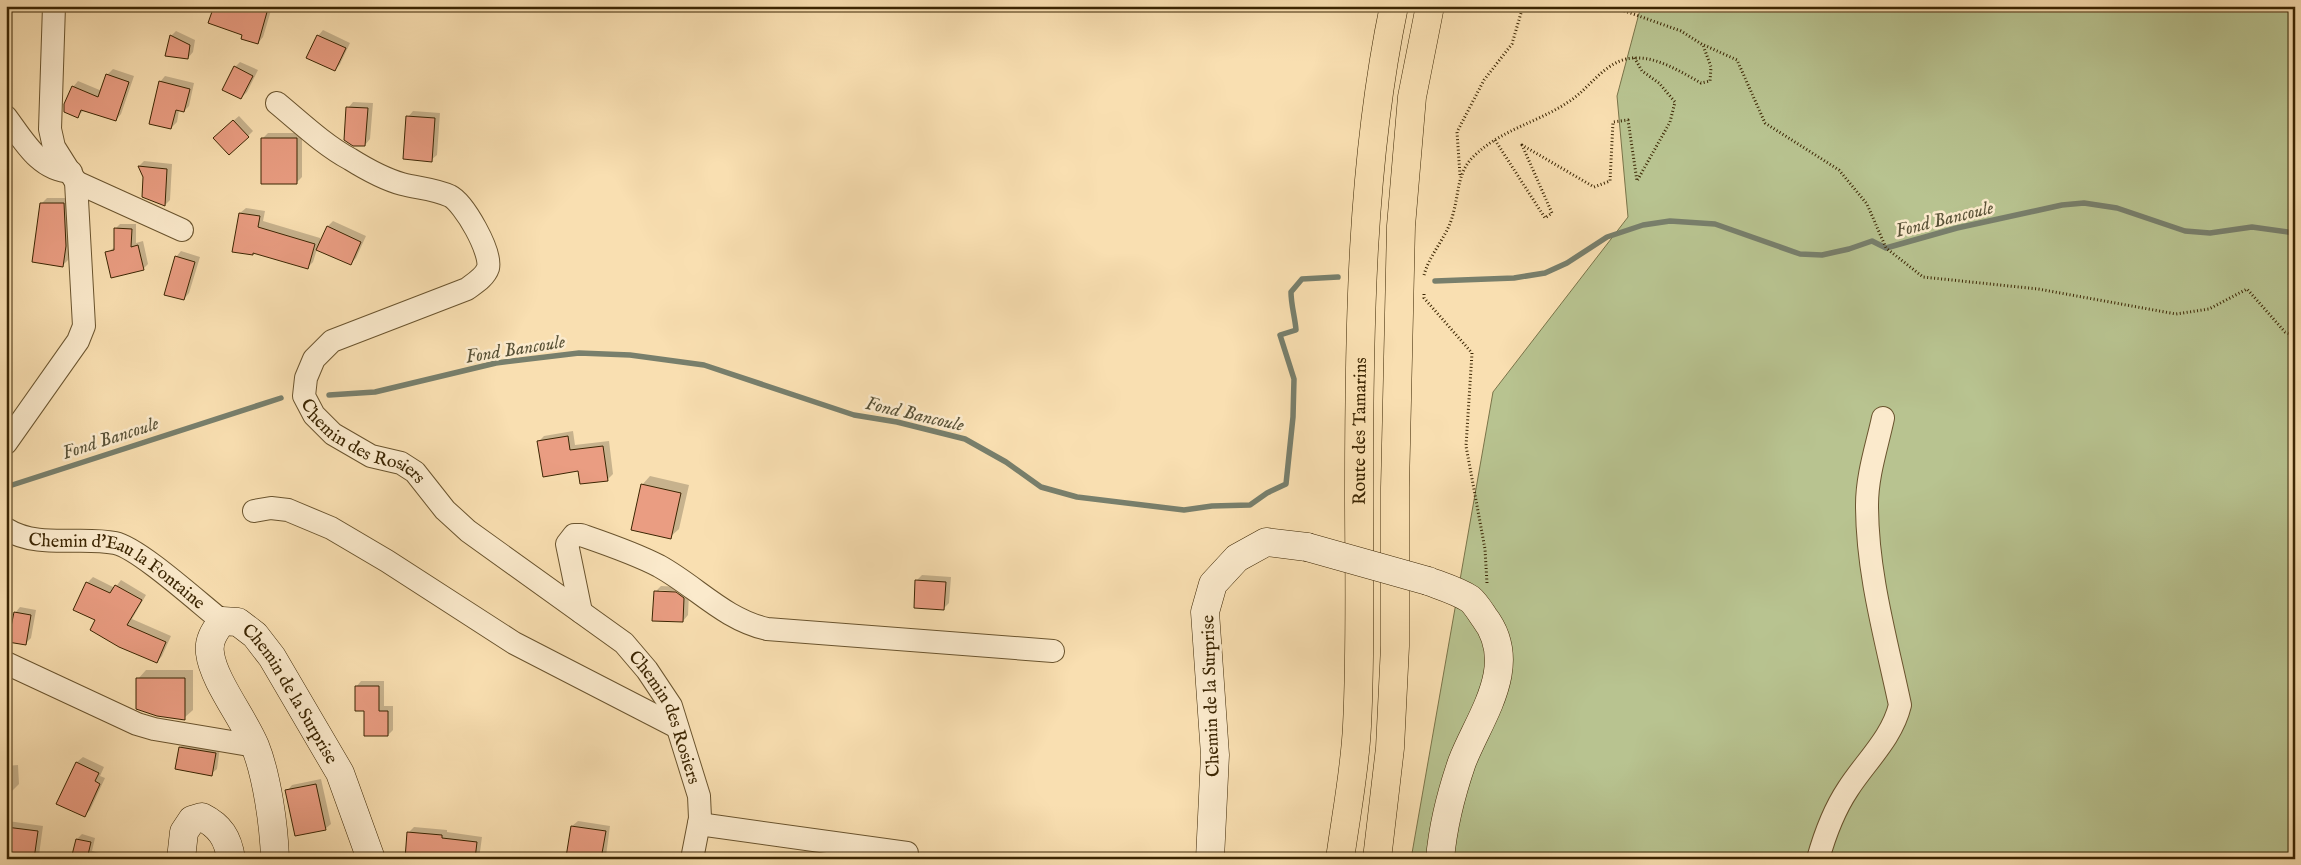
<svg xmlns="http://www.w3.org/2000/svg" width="2301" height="865" font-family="'IM FELL English',serif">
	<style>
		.green { fill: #b8c390; stroke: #7a7449 }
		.shadow { fill: #0003; fill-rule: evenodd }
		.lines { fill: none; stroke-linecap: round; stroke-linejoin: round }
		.stream { stroke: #787f6c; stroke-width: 5.5 }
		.building { fill: #ea9d82; stroke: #3b2502 }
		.street-casing { stroke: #6a542e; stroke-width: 24 }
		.secondary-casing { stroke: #3b2502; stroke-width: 29 }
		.highway-casing { stroke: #3b2502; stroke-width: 29 }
		.path { stroke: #3b2502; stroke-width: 3; stroke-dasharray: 1 2.5; stroke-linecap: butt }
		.street { stroke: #fbeacc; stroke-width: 22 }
		.secondary { stroke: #fbeacc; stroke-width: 28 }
		.highway { stroke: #f9dfb1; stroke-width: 28 }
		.secondary-bridge-casing { stroke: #3b2502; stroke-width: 29; stroke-linecap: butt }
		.secondary-bridge { stroke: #fbeacc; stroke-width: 28 }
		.labels { text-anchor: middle; stroke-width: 5; stroke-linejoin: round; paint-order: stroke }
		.street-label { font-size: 18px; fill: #3b2502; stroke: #fbeacc }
		.water-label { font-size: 19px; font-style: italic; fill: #595237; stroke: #fbeacc }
	</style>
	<rect width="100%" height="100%" fill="#f9dfb1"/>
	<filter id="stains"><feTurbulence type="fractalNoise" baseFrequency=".004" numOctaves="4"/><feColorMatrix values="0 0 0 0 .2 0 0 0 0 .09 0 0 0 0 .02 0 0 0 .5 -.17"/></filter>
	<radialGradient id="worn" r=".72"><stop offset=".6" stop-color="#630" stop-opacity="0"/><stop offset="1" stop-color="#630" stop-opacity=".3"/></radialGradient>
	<path class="green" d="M1641,6H2295V859H1411L1493,392L1628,217L1617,96Z"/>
	<path class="shadow" d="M215,6L272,7L263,37L258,43L243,34Z
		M323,30L350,43L340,64L335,70L318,36Z
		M176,31L195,40L193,52L188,58L171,36Z
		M240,62L258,70L247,92L241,98L235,67Z
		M113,69L134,76L121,114L116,120L83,111L78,116L73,87L78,81L102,91L107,75Z
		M165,76L194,83L189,106L184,111L179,110L177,122L171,128L160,82Z
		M353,102L373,103L370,139L365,145L348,108Z
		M413,111L440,113L437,155L431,160L408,117Z
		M239,116L253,131L248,136L220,132Z
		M268,133H302V177L296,183L263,138Z
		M144,161L172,164L170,200L165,205L139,166Z
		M47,198H69L71,237L68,260L62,266L41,204Z
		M246,208L265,211L263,221L320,238V243L328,226L333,221L366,236L356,258L350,264L317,249L313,262L307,268L255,252L253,254L234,251L240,213Z
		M120,224H136V243L143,241L148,264L143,269L106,253L115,247V229Z
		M181,251L200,257L189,293L184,299L176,257Z
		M573,431L575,445L609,441L613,474L607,480L579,469L538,442L544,436Z
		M650,476L689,485L679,529L670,537L642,485Z
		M922,575L951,577L949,603L943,609L916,581Z
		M93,577L115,588L121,580L146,595L132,619L171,636L162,656L157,662L97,619L87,583Z
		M661,586L682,587L689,593L688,615L683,621L655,592ZM659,590L682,592V594L659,593Z
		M20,607L36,610L31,638L25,644L15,613Z
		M146,670H193V710L184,718L138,679Z
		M361,681H384V706H393V730L388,735L365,710L356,687Z
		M186,742L220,747L217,769L211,774L177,768L180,747Z
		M83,757L104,767L100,776L105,778L90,810L84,816L58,803L77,762Z
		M18,765L19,784L10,793H6V766Z
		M321,779L331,824L325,829L287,791L292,785Z
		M8,821L43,826L39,855L35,859L6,857V823Z
		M578,821L610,826L606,856L603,859L568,856L572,826Z
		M414,827L447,830V832L482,837L479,859H406L408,833Z
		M82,834L95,838L92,851L120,859H72L77,839Z
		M311,854L325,859H306Z
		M125,855L138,859H121Z"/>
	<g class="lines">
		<path class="stream" d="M1435,281L1514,278L1545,273L1567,263L1607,237L1643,225L1670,221L1715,224L1800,254L1822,255L1849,249L1872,241L1886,248L1957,228L2062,205L2084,203L2117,208L2185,231L2210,233L2252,227L2295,233
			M329,395L375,392L496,363L579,353L630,355L704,365L854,415L897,422L965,439L1006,462L1041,487L1077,497L1184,510L1212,506L1250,505L1267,493L1286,484L1293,417L1294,379L1280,335L1296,330C1295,317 1291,305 1291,292L1302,279L1338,277
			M6,487L281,398"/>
	</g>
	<path class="building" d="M214,6H245L267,12L258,44L241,39L242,35L208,23Z
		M170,35L190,45L188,59L165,56Z
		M317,35L346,48L335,71L306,58Z
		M234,66L253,76L241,99L222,90Z
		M106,74L129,82L116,121L81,110L78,118L64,112V104L72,86L98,97Z
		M159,81L190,89L184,112L176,110L171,129L149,124Z
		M346,107L368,108L365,146H353L344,140Z
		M406,116L435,118L432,162L403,159Z
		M233,120L249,137L229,155L213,138Z
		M261,138H297V184H261Z
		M138,166L167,169L165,206L142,197L143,177Z
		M40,203H64L66,246L63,267L32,262Z
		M239,213L260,216L258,227L315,244L308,269L253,253V255L232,252Z
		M327,226L361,242L351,265L316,250Z
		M114,228L132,229L131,247L138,245L144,270L111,278L105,252L114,250Z
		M175,256L195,262L184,300L164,295Z
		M568,436L570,450L603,446L608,481L580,484L578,471L543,477L537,441Z
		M641,484L681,493L671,539L631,530Z
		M915,580L946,582L944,610L914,608Z
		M86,582L110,593L115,585L142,600L127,625L166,642L157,663L119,647L90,630L95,620L73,610Z
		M654,591L676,592L684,598L683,622L652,621Z
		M14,612L31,615L26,645L8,642Z
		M136,678H185V720L157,716L136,709Z
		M355,686H379V711H388V736H364V711H355Z
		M179,747L216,753L212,776L175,769Z
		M76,762L99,773L95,781L100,784L85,817L56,804Z
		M316,784L326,830L295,836L285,790Z
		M571,826L606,831L601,859L566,857Z
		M6,827L38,831L34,859H6Z
		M407,832L442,835V838L477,842L475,859H405Z
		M76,839L91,842L87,859H71Z"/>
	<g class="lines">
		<defs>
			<g id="street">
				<path id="s1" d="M277,103C300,122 324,145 350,159C366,169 384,179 402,184C417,188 435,189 450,196C464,203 492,252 488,268C485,277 475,283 467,289L332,341L314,359L306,378L304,396L314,415L333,434L371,456L401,463L415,472L445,510L468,531L624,643L647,670L671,706L699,796L700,818L692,859"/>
				<path d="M6,117C24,141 39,170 71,172"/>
				<path d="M76,182L182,230"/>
				<path d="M6,443L78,341L84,326L76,182L54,147L50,129L54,6"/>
				<path d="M254,511L271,508L288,510L331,528L387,561L514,643L677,727"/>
				<path id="s2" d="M6,529C38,549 80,536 115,543C139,548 199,603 222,621"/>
				<path d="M581,612L567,544L574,535H581C607,544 634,553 659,566C697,587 724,619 767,629L1053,651"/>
				<path d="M6,663L137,724L154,729L255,746"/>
				<path d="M699,824L907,853"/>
				<path d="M1818,859C1825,834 1834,810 1848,789C1866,761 1892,738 1900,705C1886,639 1867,573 1867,505C1867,475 1877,446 1883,418"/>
			</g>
			<g id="secondary">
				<path d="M1428,581C1441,586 1458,591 1470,599C1475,603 1480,611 1484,617C1521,665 1480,716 1462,762C1451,794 1443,825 1440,859"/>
				<path d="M181,859L184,832L192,820L202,817C220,826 228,838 231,859"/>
				<path id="s3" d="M275,859C274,826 267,776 255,746C244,719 213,680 210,653C208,640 215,631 222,621L238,622L255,635L272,657L340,773L371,859"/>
				<path d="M1210,859L1215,755L1205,612L1213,584L1237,558L1266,542L1307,547"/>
			</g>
			<g id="highway">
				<path id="s4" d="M1340,859C1346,815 1355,770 1357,726C1361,648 1359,569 1359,490C1359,329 1361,165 1394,6"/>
				<path d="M1377,859L1390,748L1395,646V488L1401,226L1412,97L1430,6"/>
			</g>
		</defs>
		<use href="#street" class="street-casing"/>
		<use href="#secondary" class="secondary-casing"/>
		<use href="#highway" class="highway-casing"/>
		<path class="path" d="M1704,45L1737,60L1765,123L1839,170L1867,204L1886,248L1923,277L2038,289L2176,314L2209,309L2247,289L2285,332L2295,336
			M1495,140L1545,218L1552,213L1522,145L1594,187L1610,181L1613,122L1628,120L1637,181L1670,122L1675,102L1659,83L1642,71L1634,57
			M1460,175L1457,132L1484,80L1512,44L1523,6
			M1424,275C1430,253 1448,236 1453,214C1459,194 1457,174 1472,158C1502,127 1547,121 1579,94C1595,80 1611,58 1635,58C1658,57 1681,72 1701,83L1710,81L1711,67L1703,45L1681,31L1622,10L1582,6
			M1424,294V298L1472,353L1466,446L1485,549L1487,583"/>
		<use href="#street" class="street"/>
		<use href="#secondary" class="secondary"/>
		<use href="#highway" class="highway"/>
		<defs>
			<path id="secondary-bridge" d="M1307,547L1428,581"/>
		</defs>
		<use href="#secondary-bridge" class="secondary-bridge-casing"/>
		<use href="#secondary-bridge" class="secondary-bridge"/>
	</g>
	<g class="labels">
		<g class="street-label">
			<text dy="6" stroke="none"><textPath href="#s4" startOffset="429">Route des Tamarins</textPath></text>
			<text dy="6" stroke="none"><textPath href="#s1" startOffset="600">Chemin des Rosiers</textPath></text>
			<text dy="6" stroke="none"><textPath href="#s2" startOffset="122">Chemin d'Eau la Fontaine</textPath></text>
			<text dy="6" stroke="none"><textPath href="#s3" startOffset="360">Chemin de la Surprise</textPath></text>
			<text transform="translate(1210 696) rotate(-92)" y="6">Chemin de la Surprise</text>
			<text dy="6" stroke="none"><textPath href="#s1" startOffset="1020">Chemin des Rosiers</textPath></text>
		</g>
		<g class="water-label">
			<text transform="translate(1944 218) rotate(-14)" y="7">Fond Bancoule</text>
			<text transform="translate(515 348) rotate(-9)" y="7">Fond Bancoule</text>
			<text transform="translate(915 413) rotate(13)" y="7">Fond Bancoule</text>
			<text transform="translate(110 437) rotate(-18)" y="7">Fond Bancoule</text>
		</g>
	</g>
	<rect width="2301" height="865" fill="none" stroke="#f9dfb1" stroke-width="25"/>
	<rect x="8" y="8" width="2286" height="850" fill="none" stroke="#3b2502" stroke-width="2.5"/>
	<rect x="12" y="12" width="2276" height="840" fill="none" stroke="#3b2502"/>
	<rect width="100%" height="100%" filter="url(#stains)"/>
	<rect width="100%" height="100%" fill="url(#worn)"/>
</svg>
